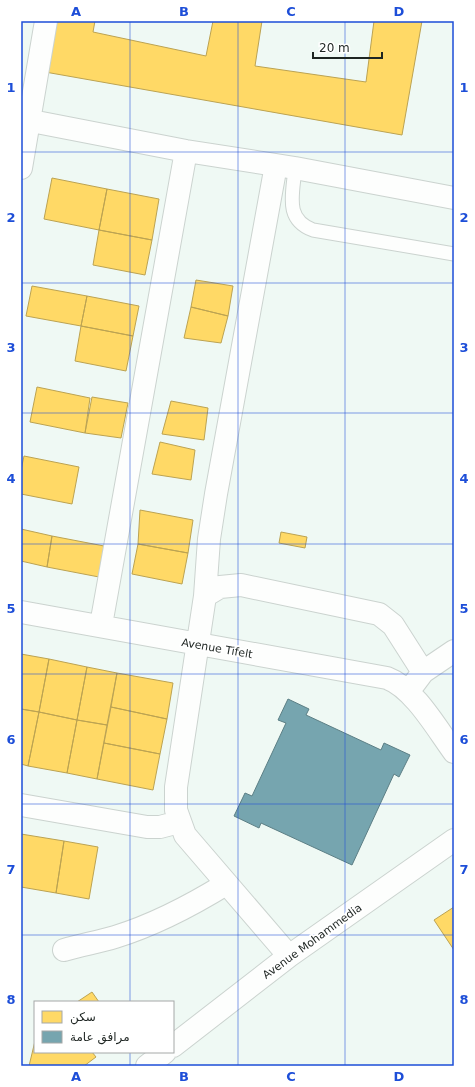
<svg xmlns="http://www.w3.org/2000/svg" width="475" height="1087" font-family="'DejaVu Sans','Noto Sans Arabic',sans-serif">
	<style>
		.homes { fill: #ffd966; stroke: #bca352 }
		.public { fill: #76a5af; stroke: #5c7f85 }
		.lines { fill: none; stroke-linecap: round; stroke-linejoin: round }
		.service-casing { stroke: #cbd3cf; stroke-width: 15 }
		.minor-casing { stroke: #cbd3cf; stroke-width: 24 }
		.service { stroke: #fdfefd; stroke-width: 13 }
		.minor { stroke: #fdfefd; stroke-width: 22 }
		.grid { fill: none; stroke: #1d4ed8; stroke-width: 1; stroke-opacity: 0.55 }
		.labels { text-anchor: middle; stroke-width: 4; stroke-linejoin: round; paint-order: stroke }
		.street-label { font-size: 11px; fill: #1e2522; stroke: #fff }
		.neatline { fill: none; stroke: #1d4ed8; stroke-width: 1.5 }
		.grid-label { font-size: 13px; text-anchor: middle; font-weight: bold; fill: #1d4ed8 }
	</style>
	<rect width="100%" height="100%" fill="#eff9f4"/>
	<path class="homes" d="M54,21H95L93,32L206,56L213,21H262L255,66L366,82L374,21H422L402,135L45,72Z
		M52,178L107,189L99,230L44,219Z
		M107,189L159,199L152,240L99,230Z
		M99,230L152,240L145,275L93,265Z
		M196,280L233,286L228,316L191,307Z
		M32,286L87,296L81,326L26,316Z
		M87,296L139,306L133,336L81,326Z
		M191,307L228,316L221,343L184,338Z
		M81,326L133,336L126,371L75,361Z
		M37,387L90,398L85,433L30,422Z
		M92,397L128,403L121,438L85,433Z
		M171,401L208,408L204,440L162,434Z
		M160,442L195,450L191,480L152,474Z
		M24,456L79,467L72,504L21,494V470Z
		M140,510L193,520L188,553L138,544Z
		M21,529L52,536L47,567L21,561Z
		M281,532L307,537L305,548L279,543Z
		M52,536L104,546L99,577L47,567Z
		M138,544L188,553L182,584L132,574Z
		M21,654L49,659L39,712L21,709Z
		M49,659L87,667L77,720L39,712Z
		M87,667L117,673L107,725L77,720Z
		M117,673L173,683L167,719L111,707Z
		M111,707L167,719L160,754L104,743Z
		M21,709L39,712L28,766L21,764Z
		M39,712L77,720L67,773L28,766Z
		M77,720L107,725L97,779L67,773Z
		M104,743L160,754L153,790L97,779Z
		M21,834L64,841L56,893L21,887Z
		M64,841L98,847L89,899L56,893Z
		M454,907V950L434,920Z
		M92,992L99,1002H77Z
		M35,1041V1052H92L96,1057L84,1066H29Z"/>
	<path class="public" d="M288,699L309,709L306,715L381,750L384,743L410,755L399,777L394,774L352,865L261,823L259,828L234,816L245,793L252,796L286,723L278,720Z"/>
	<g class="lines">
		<defs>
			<path id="service" d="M295,168C293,194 284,219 313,230L454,254"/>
			<path id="minor" d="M21,119L186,151L295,168L454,198
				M21,168L46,21
				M205,596L209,539L216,494L276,165
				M21,612L387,678C414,688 437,729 454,752
				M101,625L186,151
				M414,684L423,672L454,651
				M21,805L147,827H160L179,822
				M64,950C81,945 98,942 115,937C154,925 192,905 226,884
				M289,956L185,835L176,810V787L205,596L220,587L241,585L379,614L393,625L423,672
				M173,1046L289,956L454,840
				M147,1066L165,1052"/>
		</defs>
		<use href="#service" class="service-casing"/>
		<use href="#minor" class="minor-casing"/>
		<use href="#service" class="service"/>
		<use href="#minor" class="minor"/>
	</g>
	<path class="grid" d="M130,21V1002M238,21V1066M345,21V1066M21,152H454M21,283H454M21,413H454M21,544H454M21,674H454M21,804H454M21,935H454M130,1052V1066"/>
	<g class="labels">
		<g class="street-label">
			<text transform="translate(217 648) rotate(10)" y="4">Avenue Tifelt</text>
			<text transform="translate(312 941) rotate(-36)" y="4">Avenue Mohammedia</text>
		</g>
	</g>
	<rect width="475" height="1087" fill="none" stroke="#ffffff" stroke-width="44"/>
	<rect x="34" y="1001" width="140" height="52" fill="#ffffff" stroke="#a5a8a7"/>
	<rect x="42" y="1011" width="20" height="12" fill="#ffd966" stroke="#a5a8a7"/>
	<text x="70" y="1021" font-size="12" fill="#1e2522">سكن</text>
	<rect x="42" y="1031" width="20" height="12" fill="#76a5af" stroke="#a5a8a7"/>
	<text x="70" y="1041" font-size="12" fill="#1e2522">مرافق عامة</text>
	<path d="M313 52v6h69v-6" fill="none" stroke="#1e2522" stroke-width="2"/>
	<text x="319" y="52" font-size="12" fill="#1e2522" stroke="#ffffff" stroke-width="3" paint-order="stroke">20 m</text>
	<rect x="22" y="22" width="431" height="1043" class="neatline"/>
	<g class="grid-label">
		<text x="76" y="16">A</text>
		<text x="184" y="16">B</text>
		<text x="291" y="16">C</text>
		<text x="399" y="16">D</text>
		<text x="11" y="92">1</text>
		<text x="464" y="92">1</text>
		<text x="11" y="222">2</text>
		<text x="464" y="222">2</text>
		<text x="11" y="352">3</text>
		<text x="464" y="352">3</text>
		<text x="11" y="483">4</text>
		<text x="464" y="483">4</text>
		<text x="11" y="613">5</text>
		<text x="464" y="613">5</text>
		<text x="11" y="744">6</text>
		<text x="464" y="744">6</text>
		<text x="11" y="874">7</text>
		<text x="464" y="874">7</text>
		<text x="11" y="1004">8</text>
		<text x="464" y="1004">8</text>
		<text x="76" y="1081">A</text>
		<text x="184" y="1081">B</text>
		<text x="291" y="1081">C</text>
		<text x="399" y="1081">D</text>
	</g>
</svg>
